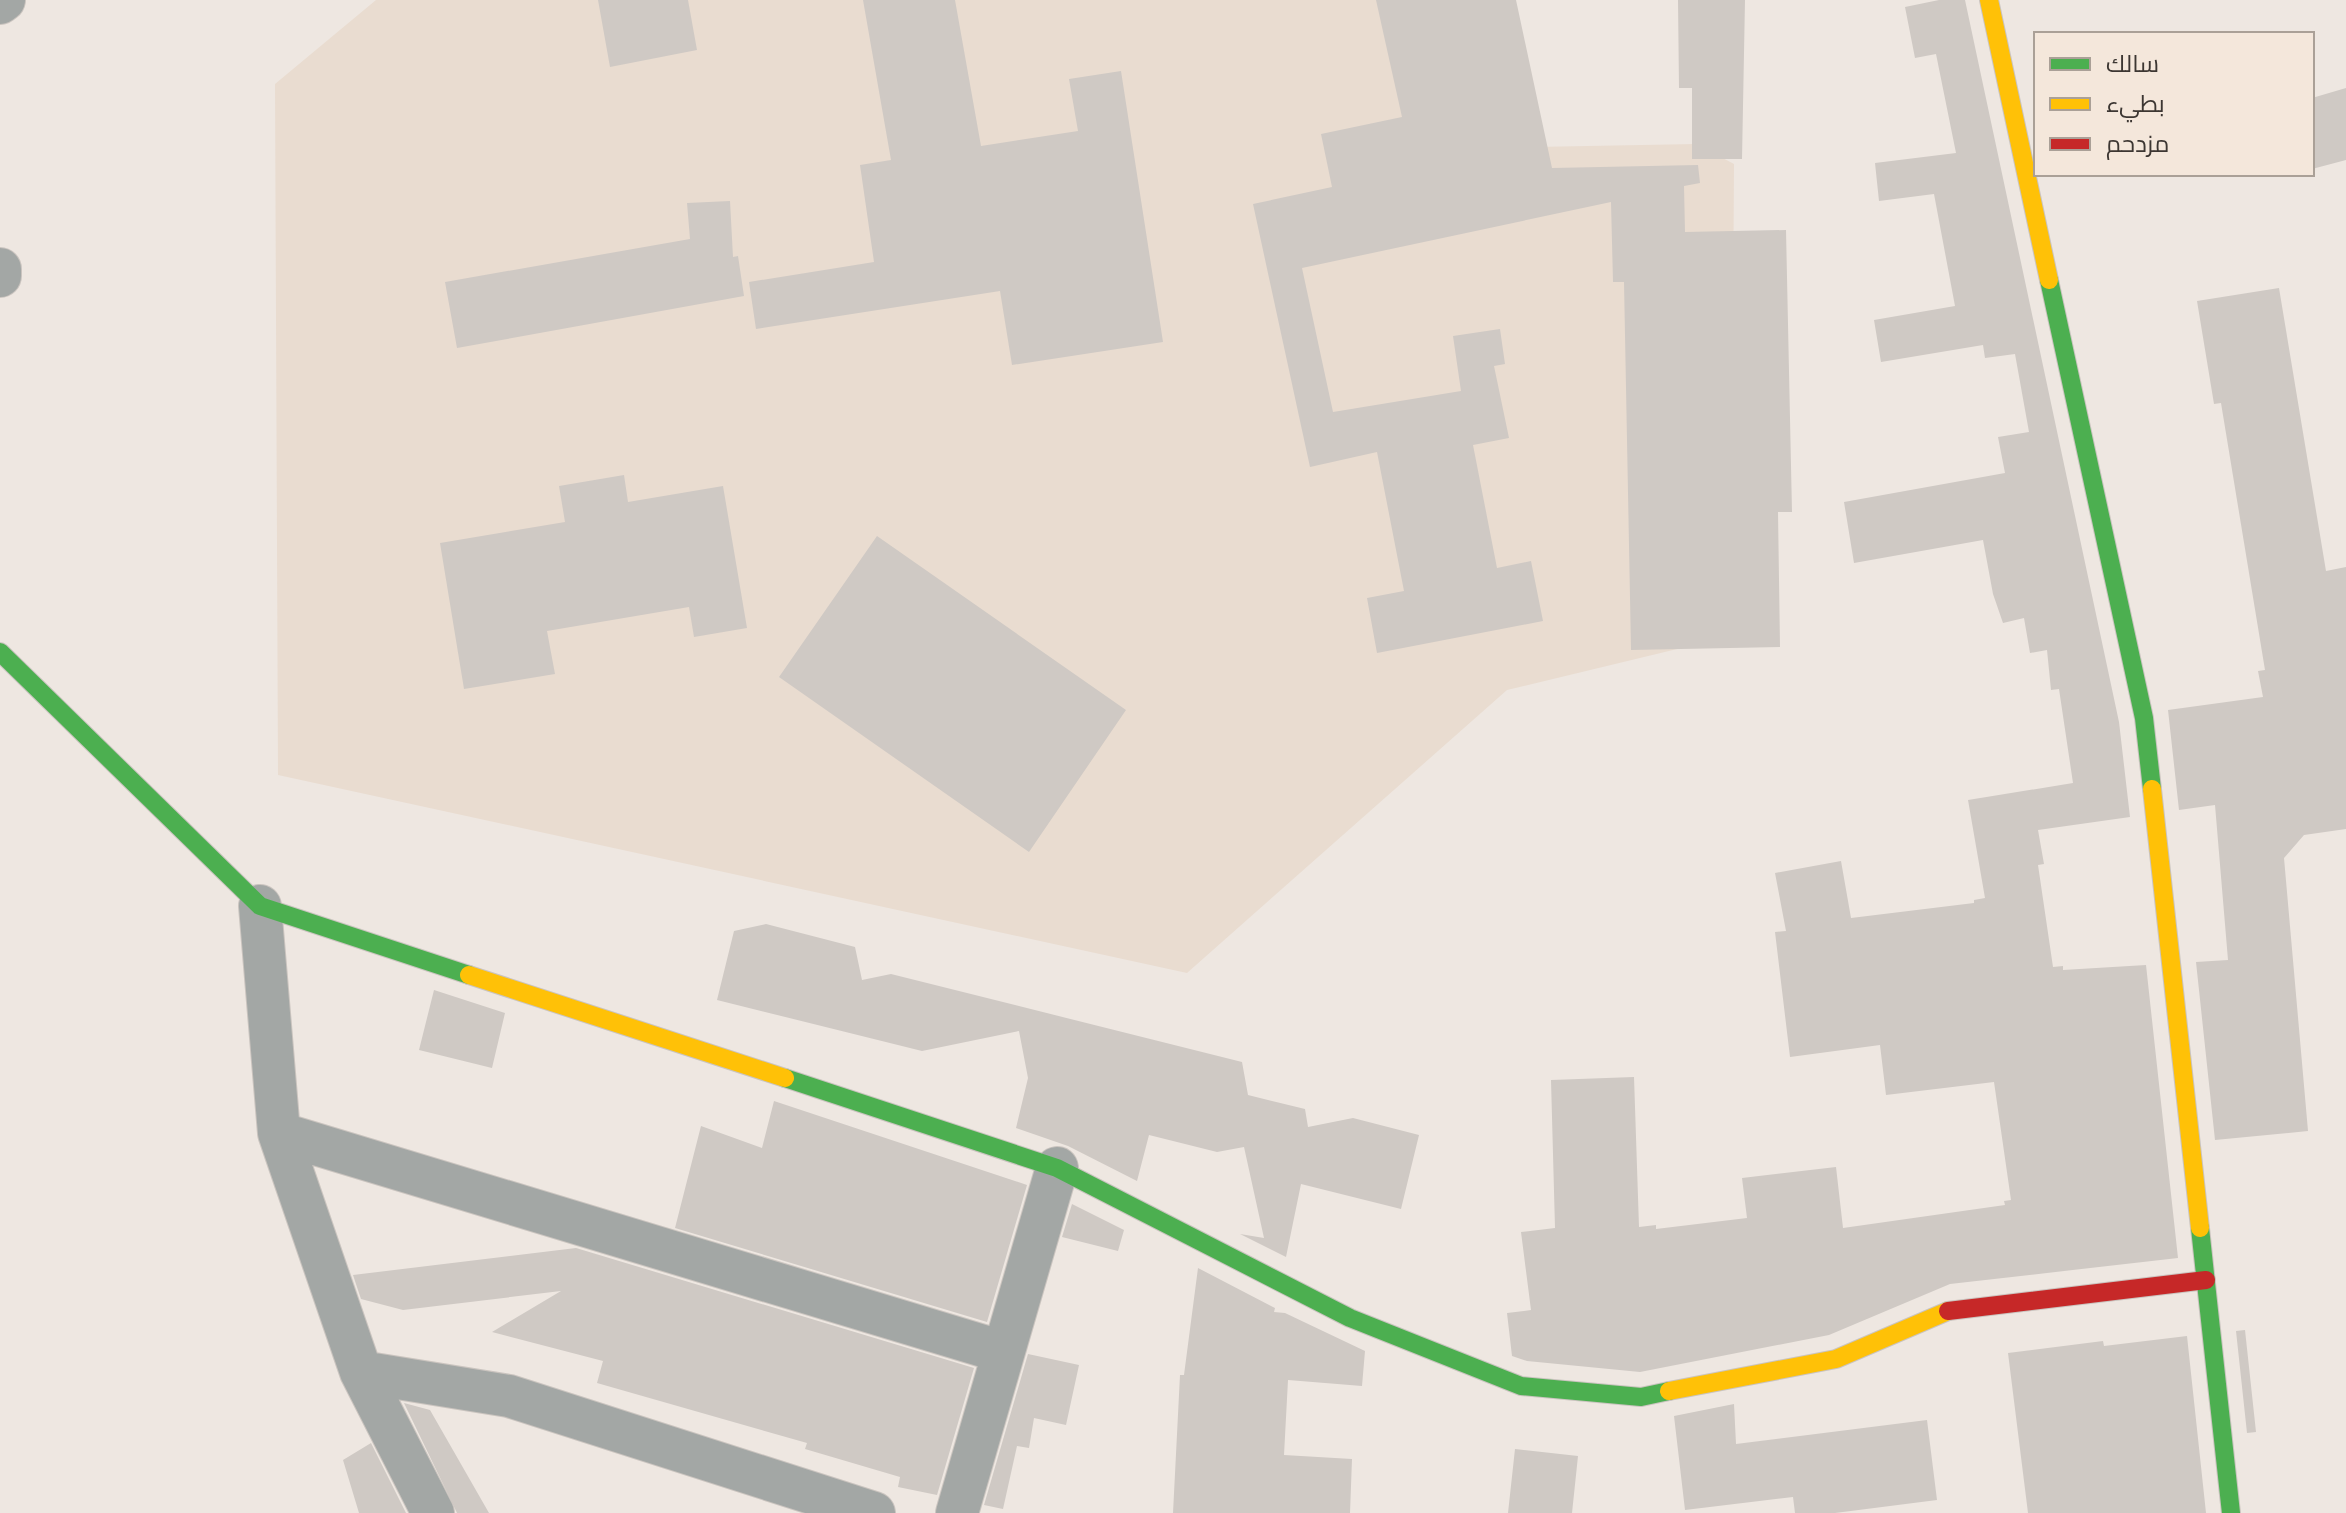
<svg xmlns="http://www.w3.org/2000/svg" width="2346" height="1513" font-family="'PT Sans',Cairo,sans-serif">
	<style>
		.built { fill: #e9dcd0 }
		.building { fill: #cfc9c4 }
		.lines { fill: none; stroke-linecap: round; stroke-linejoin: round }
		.street-casing { stroke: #cac4bf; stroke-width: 44 }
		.fast-casing { stroke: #cac4bf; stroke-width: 20 }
		.slow-casing { stroke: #cac4bf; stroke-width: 20 }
		.jam-casing { stroke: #cac4bf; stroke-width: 20 }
		.street { stroke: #a3a7a5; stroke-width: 42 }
		.fast { stroke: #4caf50; stroke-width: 18 }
		.slow { stroke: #ffc107; stroke-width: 18 }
		.jam { stroke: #c62828; stroke-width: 18 }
	</style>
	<rect width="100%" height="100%" fill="#eee7e1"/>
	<path class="built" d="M376,0H1510L1533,147L1696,144L1734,164L1731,636L1507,690L1187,973L278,775L275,84Z"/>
	<path class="building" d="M598,0H688L697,50L610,67Z
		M863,0H955L981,146L1078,131L1069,79L1121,71L1163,342L1012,365L1000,291L756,329L749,282L874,262L860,165L891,160Z
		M1376,0H1516L1552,168L1698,165L1700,183L1684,186L1685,232L1786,230L1792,512H1778L1780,647L1631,650L1624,282H1613L1611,202L1302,268L1333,412L1461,391L1453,336L1500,329L1505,364L1494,366L1509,438L1473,445L1497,568L1531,561L1543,621L1377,653L1367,598L1404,591L1377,452L1310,467L1253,204L1332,187L1321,134L1402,117Z
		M1678,0H1745L1742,159H1692V88H1679Z
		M1939,0H1965L2119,722L2130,817L2038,830L2044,864L2038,865L2053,967L2063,966V970L2146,965L2178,1258L1950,1284L1829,1335L1640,1372L1527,1361L1512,1356L1507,1313L1531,1310L1521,1232L1555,1228L1551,1080L1634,1077L1639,1227L1656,1225V1229L1747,1218L1742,1178L1836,1167L1843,1228L2005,1205L2004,1201L2011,1200L1994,1082L1886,1095L1880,1045L1790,1057L1775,932L1786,931L1775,873L1841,861L1851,918L1974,903V900L1985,898L1968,800L2073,783L2059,689L2051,690L2047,650L2030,653L2024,618L2003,623L1993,594L1983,540L1854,563L1844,502L2005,473L1998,437L2029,432L2015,354L1985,358L1983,345L1881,362L1874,320L1955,306L1934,194L1879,201L1875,163L1956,153L1936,54L1915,58L1905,7Z
		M2346,88V160L2312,169V98Z
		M730,201L733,257L738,256L744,296L457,348L445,282L690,239L687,203Z
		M2279,288L2326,571L2346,567V829L2304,835L2284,858L2308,1131L2215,1140L2196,962L2228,960L2215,805L2179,810L2168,710L2263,697L2258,671L2265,670L2221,403L2214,404L2197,301Z
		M624,475L628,502L723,486L747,628L694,637L689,607L547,631L555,674L464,689L440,543L565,522L559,486Z
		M877,536L1126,710L1029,852L779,677Z
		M766,924L855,947L862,980L891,974L1242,1062L1248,1095L1305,1109L1308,1127L1353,1118L1419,1135L1401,1209L1301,1184L1286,1257L1240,1234L1264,1238L1244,1147L1217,1152L1149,1135L1137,1181L1068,1146L1016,1128L1028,1078L1019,1031L922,1051L717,1000L734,931Z
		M434,990L505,1013L492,1068L419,1050Z
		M774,1101L1027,1185L987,1322L675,1228L701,1126L762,1148Z
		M1072,1204L1124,1230L1118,1251L1062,1237Z
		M576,1248L974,1368L937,1495L898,1487L900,1477L805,1449L807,1443L597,1383L603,1361L492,1332L561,1291L403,1310L361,1299L353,1275Z
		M1198,1268L1275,1308L1274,1312L1285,1313L1365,1351L1362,1386L1288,1380L1284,1455L1352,1459L1350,1513H1173L1180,1375H1184Z
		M2245,1330L2256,1432L2247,1433L2236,1331Z
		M2187,1336L2206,1513H2028L2008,1353L2103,1341L2104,1346Z
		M1028,1354L1079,1365L1066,1425L1034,1418L1029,1448L1017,1446L1003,1509L984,1505Z
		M404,1403L430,1410L489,1513H457Z
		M1734,1404L1736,1444L1927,1420L1937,1500L1835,1513H1795L1793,1497L1685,1510L1674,1416Z
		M371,1443L406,1513H359L343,1460Z
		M1515,1449L1578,1456L1572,1513H1508Z"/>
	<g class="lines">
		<defs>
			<path id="street" d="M0,3L4,0
				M0,269V276
				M260,906L279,1133L361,1372L433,1513
				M279,1133L1003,1352
				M361,1372L509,1396L874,1513
				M957,1513L1057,1168"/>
			<path id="fast" d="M2049,280L2144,718L2152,789
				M0,652L260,906L469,975
				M785,1078L1057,1168L1350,1318L1521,1386L1641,1397L1669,1391
				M2200,1228L2231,1513"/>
			<path id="slow" d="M1989,0L2049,280
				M2152,789L2200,1228
				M469,975L785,1078
				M1669,1391L1836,1359L1948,1311"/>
			<path id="jam" d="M1948,1311L2206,1280"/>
		</defs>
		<use href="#street" class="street-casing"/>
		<use href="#fast" class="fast-casing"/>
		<use href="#slow" class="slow-casing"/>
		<use href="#jam" class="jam-casing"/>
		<use href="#street" class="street"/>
		<use href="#fast" class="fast"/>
		<use href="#slow" class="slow"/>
		<use href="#jam" class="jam"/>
	</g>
	<rect x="2034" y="32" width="280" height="144" fill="#f4e7db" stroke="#aaa097" stroke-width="2"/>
	<rect x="2050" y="58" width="40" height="12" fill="#4caf50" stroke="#aaa097" stroke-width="2"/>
	<text x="2106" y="72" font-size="24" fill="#3c3632">سالك</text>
	<rect x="2050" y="98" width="40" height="12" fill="#ffc107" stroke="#aaa097" stroke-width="2"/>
	<text x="2106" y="112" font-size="24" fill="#3c3632">بطيء</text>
	<rect x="2050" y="138" width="40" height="12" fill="#c62828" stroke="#aaa097" stroke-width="2"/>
	<text x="2106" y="152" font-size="24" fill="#3c3632">مزدحم</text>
</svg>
